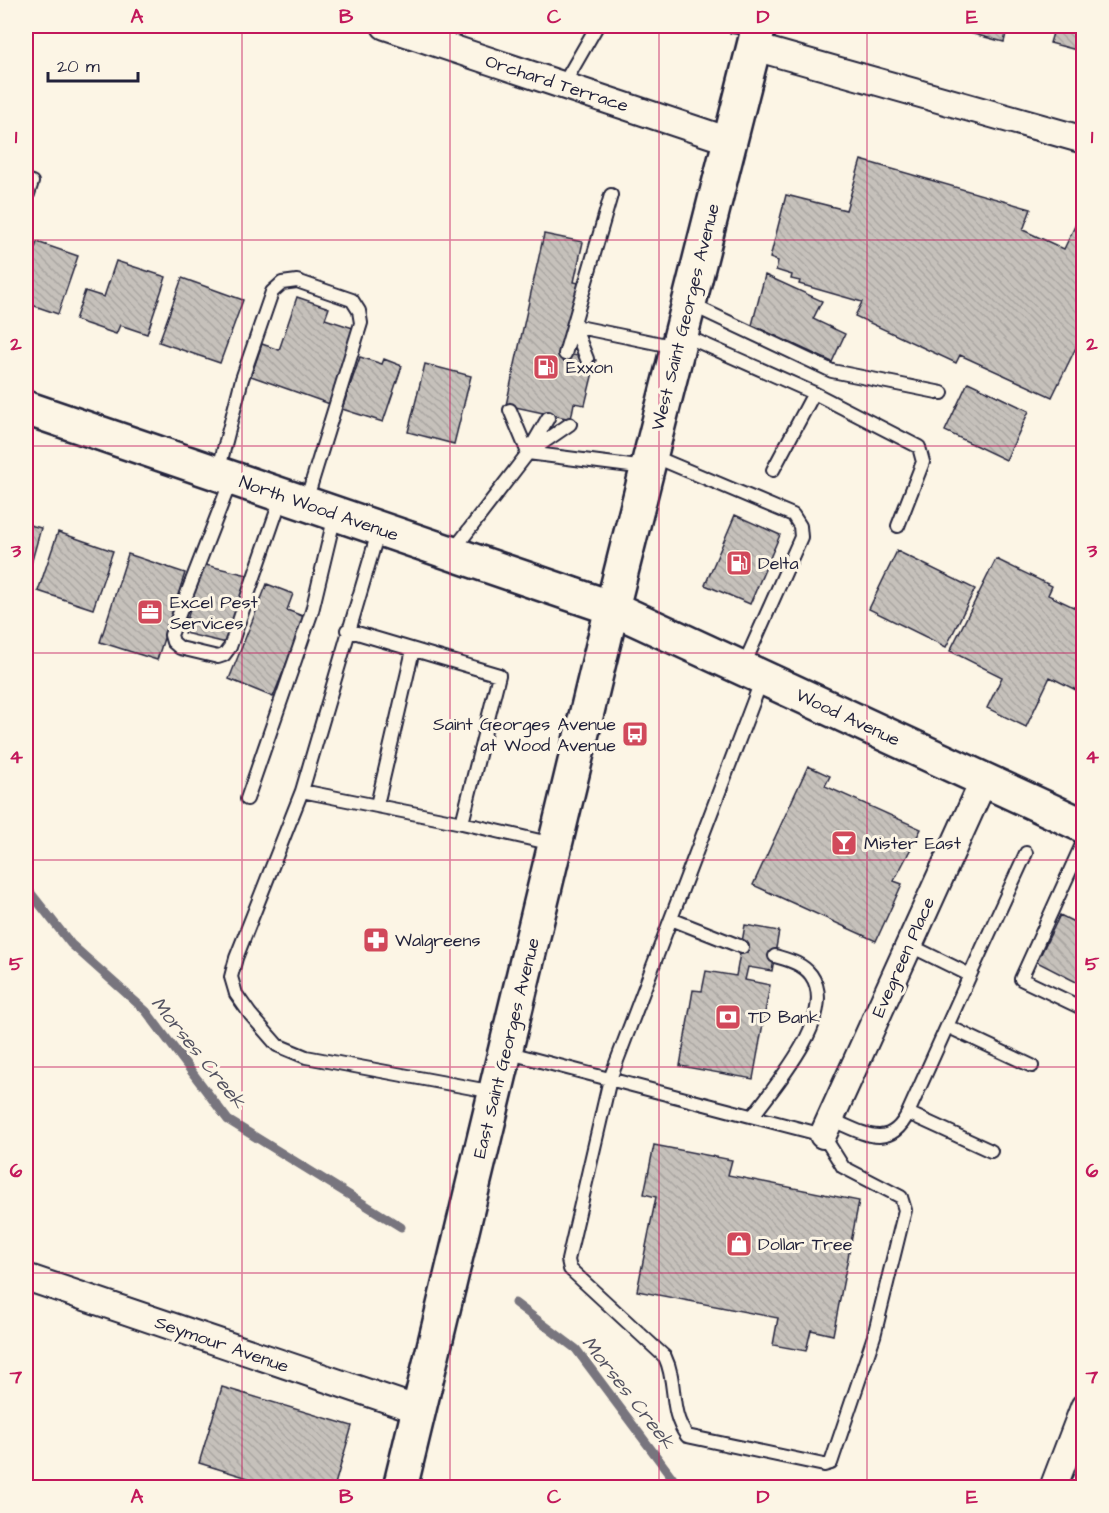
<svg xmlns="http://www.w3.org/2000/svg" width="1109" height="1513" font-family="'Architects Daughter',sans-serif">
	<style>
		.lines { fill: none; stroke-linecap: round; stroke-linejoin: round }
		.stream { stroke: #78757e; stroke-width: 9 }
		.building { fill: url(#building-back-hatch); stroke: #22223b; stroke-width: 1.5 }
		.lane-casing { stroke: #22223b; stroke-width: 16 }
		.street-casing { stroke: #22223b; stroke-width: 30 }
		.secondary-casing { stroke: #22223b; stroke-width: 38 }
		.lane { stroke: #fcf5e5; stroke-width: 12 }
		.street { stroke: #fcf5e5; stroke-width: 26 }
		.secondary { stroke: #fcf5e5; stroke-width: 33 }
		.grid { fill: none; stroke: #c2185b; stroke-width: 1.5; stroke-opacity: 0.55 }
		.labels { text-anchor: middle; stroke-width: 6; stroke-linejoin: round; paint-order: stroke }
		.street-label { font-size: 18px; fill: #22223b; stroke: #fcf5e5 }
		.poi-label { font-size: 18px; fill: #22223b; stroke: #fcf5e5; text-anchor: start }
		.water-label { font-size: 20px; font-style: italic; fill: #545362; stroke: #fcf5e5 }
		.neatline { fill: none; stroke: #c2185b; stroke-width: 2 }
		.grid-label { font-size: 20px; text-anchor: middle; font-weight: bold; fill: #c2185b }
	</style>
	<defs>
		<pattern id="building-back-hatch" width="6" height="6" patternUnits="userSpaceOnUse" patternTransform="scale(1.5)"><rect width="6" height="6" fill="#c6c1bb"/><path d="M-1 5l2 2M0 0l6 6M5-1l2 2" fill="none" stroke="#aaa6a2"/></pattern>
	</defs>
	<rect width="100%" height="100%" fill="#fcf5e5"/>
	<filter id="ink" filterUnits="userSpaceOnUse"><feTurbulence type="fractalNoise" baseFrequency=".0167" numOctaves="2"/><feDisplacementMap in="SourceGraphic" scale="12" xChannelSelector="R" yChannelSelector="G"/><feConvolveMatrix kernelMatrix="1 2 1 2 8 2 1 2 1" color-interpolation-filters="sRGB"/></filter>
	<g filter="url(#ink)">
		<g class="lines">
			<path class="stream" d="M26,887L71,944L146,1011L228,1120L401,1227
				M515,1303L576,1349L680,1488"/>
		</g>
		<path class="building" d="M954,26H1008L1004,42L954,29Z
			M1055,26H1084V52L1050,43Z
			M861,160L1031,209L1023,230L1064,249L1084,207V311L1081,316L1084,331L1052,397L960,355L956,363L855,316L862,302L799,284L800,281L791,279L792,275L776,270L778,261L770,258L786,195L846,210Z
			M544,234L583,242L574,282L583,284L568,354L596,360L585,405L574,403L571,419L506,405Z
			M37,242L78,256L58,314L26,303V276Z
			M116,261L166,277L147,334L120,325L116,334L75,320L85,291L104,297Z
			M765,275L822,301L813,319L845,334L832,362L752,325Z
			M182,278L243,300L220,363L159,342Z
			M297,297L329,308L325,319L356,329L330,404L251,376L262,344L279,350Z
			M360,357L382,364L384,359L402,366L383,422L342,409Z
			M425,364L471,376L454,444L408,432Z
			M968,382L1029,411L1006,460L945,431Z
			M735,515L780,535L750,604L705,585Z
			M26,524L41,528L26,582Z
			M58,532L113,551L93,609L38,591Z
			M897,551L975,589L946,647L869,609Z
			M128,554L185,573L157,660L100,642Z
			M996,559L1052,586L1048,595L1084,612V694L1050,677L1026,727L987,708L1002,677L950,651Z
			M201,564L248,575L231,644L184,633Z
			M267,584L293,594L287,610L305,617L273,697L229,679Z
			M808,766L830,776L825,786L921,829L894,881L902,884L876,941L753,885Z
			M1060,915L1084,927V986L1037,962Z
			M745,925L779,931L772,971L748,967L745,980L770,985L753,1079L680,1066L693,990L702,991L706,971L736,976Z
			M654,1145L732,1160L728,1175L859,1201L833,1335L811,1330L806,1351L773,1345L778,1318L637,1291L656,1197L644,1194Z
			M222,1387L352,1426L334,1488H245L248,1478L199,1463Z"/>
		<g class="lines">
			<defs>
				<path id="lane" d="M732,26L757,30
					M563,85L597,26
					M26,180L32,182L26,200
					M690,304L832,371L942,393
					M681,334L814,393L919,447L923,462L898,526
					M565,354L611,195
					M587,359L574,326L676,347
					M510,410L528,453
					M530,449L548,418
					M528,453L570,424
					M653,456L793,515L800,526L801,537L743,667
					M773,470L814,393
					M218,472L242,379L272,292L282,283L297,281L352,300L359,311L361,323L306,501
					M231,480L171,635L173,642L180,648L218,657L224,655L230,647L282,496
					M379,529L302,791L236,958L231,977L236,994L250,1014L277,1045L306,1057L494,1092
					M452,552L528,453L646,468
					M347,630L499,675L462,823
					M302,791L462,823L553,844
					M247,799L312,611L335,515
					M377,805L413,650
					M1084,840L1021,979L1084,1009
					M671,919L742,947
					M909,945L970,975L1026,853
					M970,975L908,1113L991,1151
					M947,1026L1032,1066
					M506,1052C612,1080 717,1107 823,1135L843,1167L901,1197L905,1210L874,1336L831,1463L824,1465L687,1436C668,1410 678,1384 665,1357L570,1269L568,1260L610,1079L762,679
					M753,1116C775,1085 839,1014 811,975C802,963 788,960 775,956
					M830,1119C860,1131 889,1153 908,1113"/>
				<path id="street" d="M385,26L730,141
					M754,47L1084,140
					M823,1135L984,780
					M26,1277L419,1410
					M1053,1488L1084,1407"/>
				<path id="secondary" d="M26,408L612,608L1084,826
					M400,1488L612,608L759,26"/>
			</defs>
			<use href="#lane" class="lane-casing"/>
			<use href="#street" class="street-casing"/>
			<use href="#secondary" class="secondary-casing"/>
			<use href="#lane" class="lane"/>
			<use href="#street" class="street"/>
			<use href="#secondary" class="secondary"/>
		</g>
	</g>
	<path class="grid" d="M242,26V1488M450,26V1488M659,26V1488M867,26V1488M26,240H1084M26,446H1084M26,653H1084M26,860H1084M26,1067H1084M26,1273H1084"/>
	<defs>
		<symbol id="fuel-square" viewBox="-11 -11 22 22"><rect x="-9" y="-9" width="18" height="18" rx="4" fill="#d1495b" stroke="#fcf5e5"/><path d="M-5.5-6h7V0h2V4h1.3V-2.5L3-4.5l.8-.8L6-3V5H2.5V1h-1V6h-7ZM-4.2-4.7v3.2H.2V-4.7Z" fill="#fff"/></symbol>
		<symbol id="office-square" viewBox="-11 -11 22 22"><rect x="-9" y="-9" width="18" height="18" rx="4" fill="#d1495b" stroke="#fcf5e5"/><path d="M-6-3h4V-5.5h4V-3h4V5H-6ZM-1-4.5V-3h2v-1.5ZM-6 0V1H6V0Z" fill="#fff"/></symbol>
		<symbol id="bus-square" viewBox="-11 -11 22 22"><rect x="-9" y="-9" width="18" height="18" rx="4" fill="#d1495b" stroke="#fcf5e5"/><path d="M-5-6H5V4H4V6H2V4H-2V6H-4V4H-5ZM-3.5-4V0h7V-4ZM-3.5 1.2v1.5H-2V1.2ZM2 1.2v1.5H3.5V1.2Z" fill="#fff"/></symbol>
		<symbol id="bar-square" viewBox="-11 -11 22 22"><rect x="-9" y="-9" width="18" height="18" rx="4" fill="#d1495b" stroke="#fcf5e5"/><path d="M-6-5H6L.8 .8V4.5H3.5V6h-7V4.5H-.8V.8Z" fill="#fff"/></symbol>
		<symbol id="pharmacy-square" viewBox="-11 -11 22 22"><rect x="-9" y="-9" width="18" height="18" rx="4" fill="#d1495b" stroke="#fcf5e5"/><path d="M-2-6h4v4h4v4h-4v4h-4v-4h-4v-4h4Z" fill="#fff"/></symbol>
		<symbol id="bank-square" viewBox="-11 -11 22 22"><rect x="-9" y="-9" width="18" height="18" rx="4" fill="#d1495b" stroke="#fcf5e5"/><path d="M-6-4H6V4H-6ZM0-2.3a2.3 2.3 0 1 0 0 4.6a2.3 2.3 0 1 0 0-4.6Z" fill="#fff"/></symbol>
		<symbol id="shop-square" viewBox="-11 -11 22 22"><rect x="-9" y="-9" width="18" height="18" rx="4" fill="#d1495b" stroke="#fcf5e5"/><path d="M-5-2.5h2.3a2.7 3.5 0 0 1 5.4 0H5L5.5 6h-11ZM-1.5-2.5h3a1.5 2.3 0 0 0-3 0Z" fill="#fff"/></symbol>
	</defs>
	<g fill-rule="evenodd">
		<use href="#fuel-square" x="531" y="352" width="30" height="30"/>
		<use href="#fuel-square" x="724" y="548" width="30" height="30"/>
		<use href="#office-square" x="135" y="597" width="30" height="30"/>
		<use href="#bus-square" x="620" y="719" width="30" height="30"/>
		<use href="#bar-square" x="829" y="828" width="30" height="30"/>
		<use href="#pharmacy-square" x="361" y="925" width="30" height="30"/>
		<use href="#bank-square" x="713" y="1002" width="30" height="30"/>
		<use href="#shop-square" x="724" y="1229" width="30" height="30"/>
	</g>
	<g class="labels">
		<g class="street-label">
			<text transform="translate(557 83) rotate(18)" y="6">Orchard Terrace</text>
			<text transform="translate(685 317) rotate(-76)" y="6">West Saint Georges Avenue</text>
			<text transform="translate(319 508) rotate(19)" y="6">North Wood Avenue</text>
			<text transform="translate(848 717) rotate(25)" y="6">Wood Avenue</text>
			<text transform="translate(903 957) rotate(-66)" y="6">Evegreen Place</text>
			<text transform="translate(506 1048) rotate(-76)" y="6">East Saint Georges Avenue</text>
			<text transform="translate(222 1344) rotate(19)" y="6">Seymour Avenue</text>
		</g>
		<g class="poi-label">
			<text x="566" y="373">Exxon</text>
			<text x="758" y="569">Delta</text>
			<text x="170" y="608">Excel Pest<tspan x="170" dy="21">Services</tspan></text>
			<text x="616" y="730" text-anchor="end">Saint Georges Avenue<tspan x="616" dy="21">at Wood Avenue</tspan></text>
			<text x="864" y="849">Mister East</text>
			<text x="395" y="946">Walgreens</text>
			<text x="748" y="1023">TD Bank</text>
			<text x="758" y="1250">Dollar Tree</text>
		</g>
		<g class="water-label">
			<text transform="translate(199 1052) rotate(51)" y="7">Morses Creek</text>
			<text transform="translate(629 1392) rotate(52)" y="7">Morses Creek</text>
		</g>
	</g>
	<rect width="1109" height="1513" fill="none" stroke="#fcf5e5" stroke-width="66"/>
	<path d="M48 72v9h90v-9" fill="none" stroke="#22223b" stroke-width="3"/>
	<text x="57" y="72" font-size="18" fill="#22223b" stroke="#fcf5e5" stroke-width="4.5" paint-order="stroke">20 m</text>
	<rect x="33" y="33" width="1043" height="1447" class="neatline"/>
	<g class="grid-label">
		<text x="137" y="23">A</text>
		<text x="346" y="23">B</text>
		<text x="554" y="23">C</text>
		<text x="763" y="23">D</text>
		<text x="972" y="23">E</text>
		<text x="16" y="143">1</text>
		<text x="1092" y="143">1</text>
		<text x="16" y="350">2</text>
		<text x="1092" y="350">2</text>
		<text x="16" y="557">3</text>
		<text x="1092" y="557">3</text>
		<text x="16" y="763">4</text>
		<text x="1092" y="763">4</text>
		<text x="16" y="970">5</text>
		<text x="1092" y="970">5</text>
		<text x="16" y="1177">6</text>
		<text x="1092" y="1177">6</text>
		<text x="16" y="1383">7</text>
		<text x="1092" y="1383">7</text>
		<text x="137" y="1503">A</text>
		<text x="346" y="1503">B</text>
		<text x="554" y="1503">C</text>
		<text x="763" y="1503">D</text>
		<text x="972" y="1503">E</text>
	</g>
</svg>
